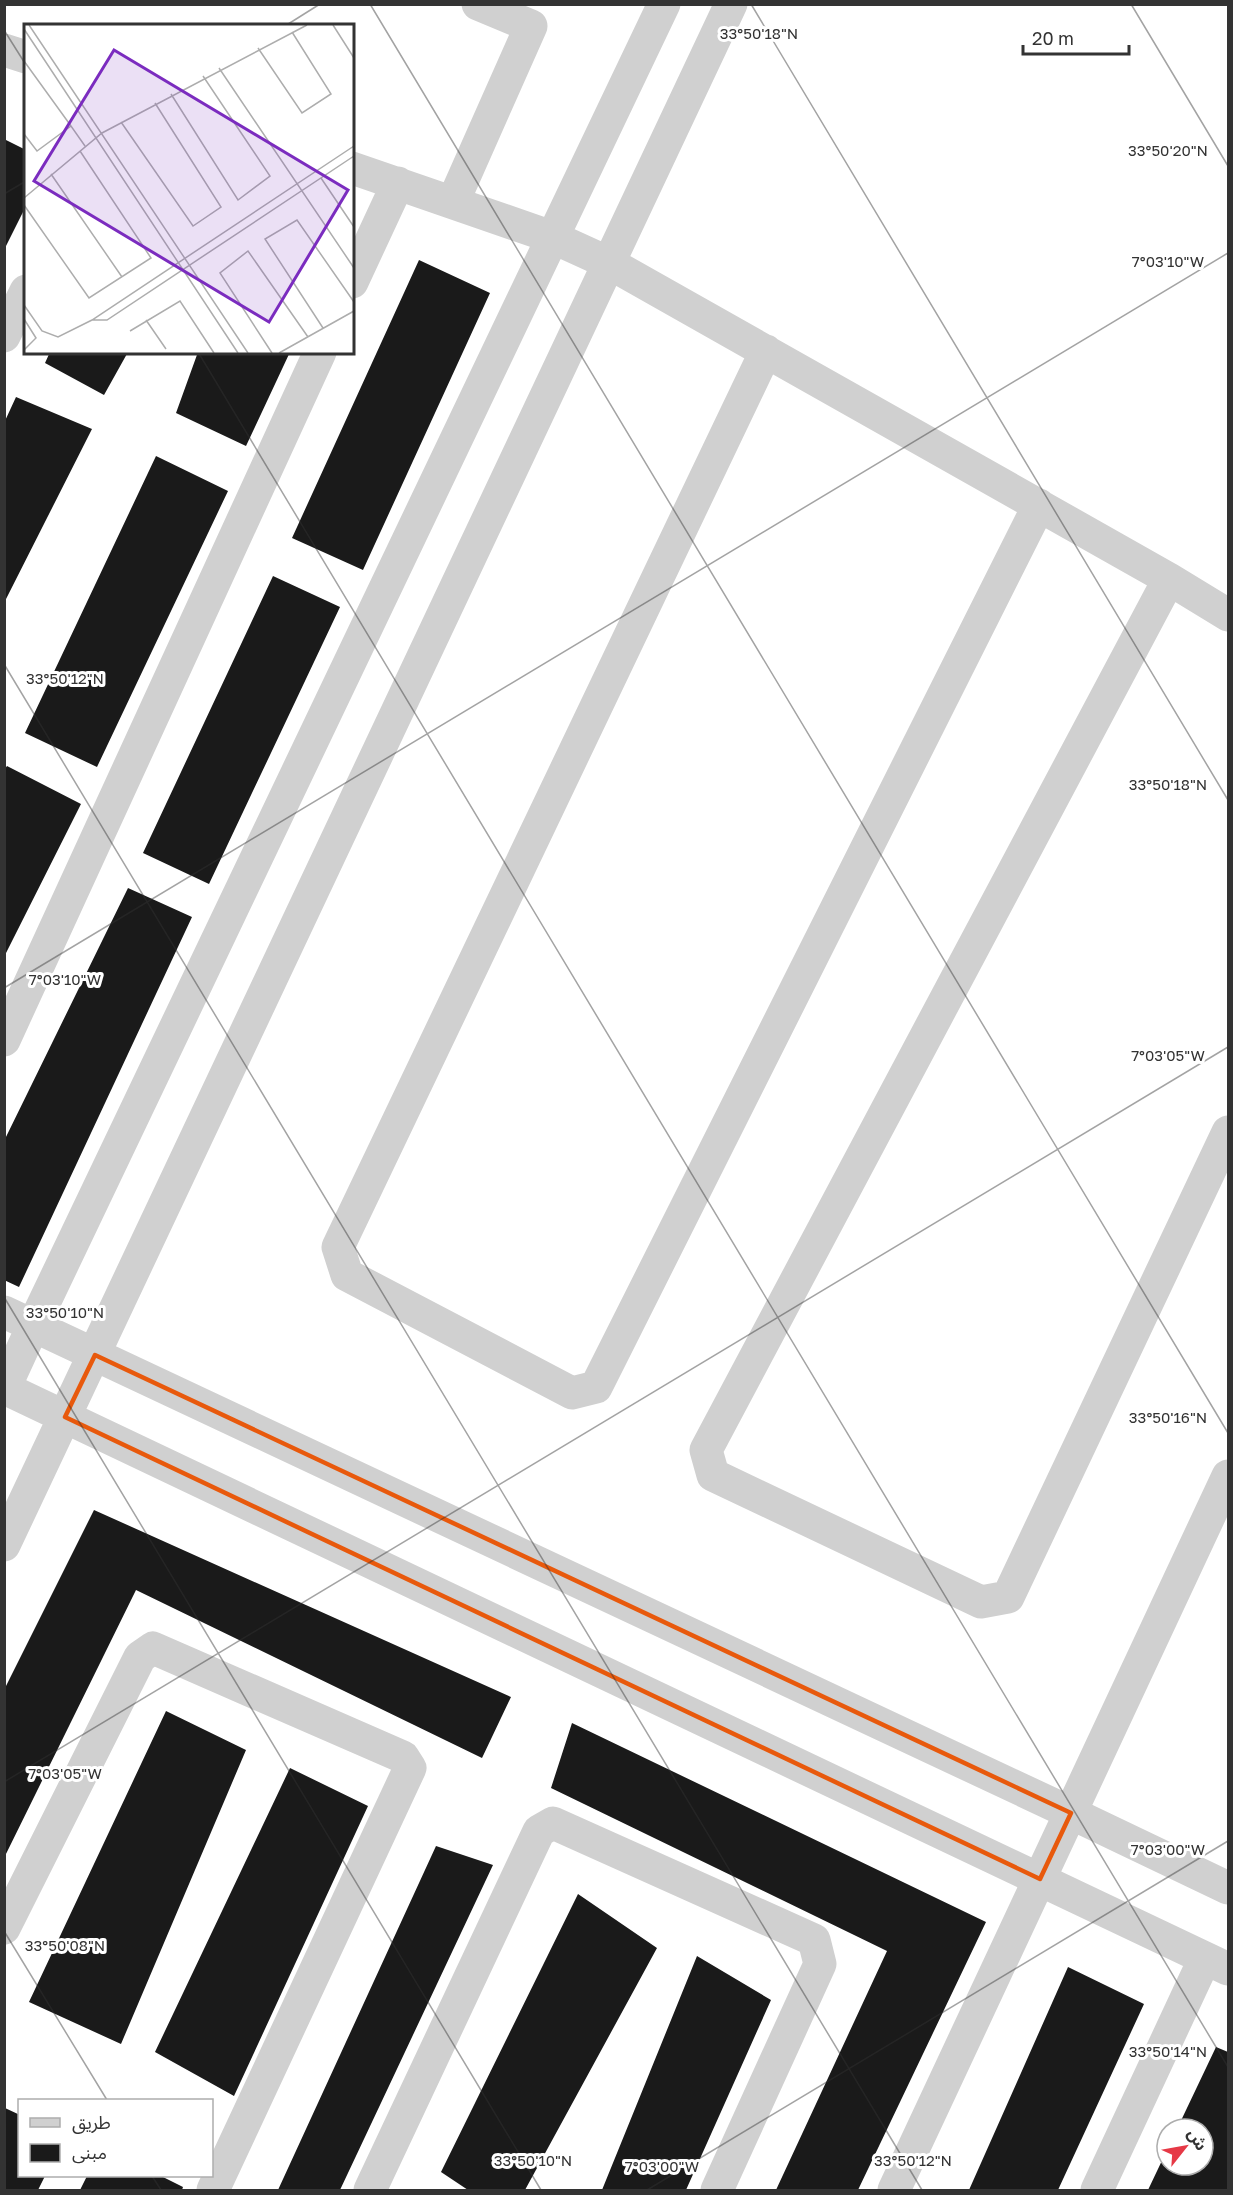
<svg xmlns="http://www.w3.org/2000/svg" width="1233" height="2195" font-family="'Golos Text','Noto Sans Arabic',sans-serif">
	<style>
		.building { fill: #1a1a1a }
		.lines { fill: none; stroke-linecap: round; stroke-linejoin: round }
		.street { stroke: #d0d0d0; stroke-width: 33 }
		.marked { fill: none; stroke: #e8590c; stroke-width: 4.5; stroke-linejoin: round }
		.ticks { fill: none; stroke: #333; stroke-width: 1.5; stroke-opacity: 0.45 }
		.inset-road { fill: none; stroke: #adadad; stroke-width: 1.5 }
		.view { fill: #7b2cbf; fill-opacity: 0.15; stroke: #7b2cbf; stroke-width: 3 }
		.inset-edge { fill: none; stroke: #333; stroke-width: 3 }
		.ticks-label { font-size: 15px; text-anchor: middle; fill: #333; stroke: #fff; stroke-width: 6; stroke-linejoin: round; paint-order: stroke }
	</style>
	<rect width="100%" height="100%" fill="#fff"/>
	<path class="building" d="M4,139L26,150V206L4,250Z
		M419,260L490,293L363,570L292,538Z
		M50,352H128L104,395L45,363Z
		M198,352H290L246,446L176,413Z
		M16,397L92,429L4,603V423Z
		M156,456L228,491L97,767L25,733Z
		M273,576L340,607L209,884L143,853Z
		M7,766L81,804L4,957V770Z
		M128,888L192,917L19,1287L4,1280V1141Z
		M94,1510L511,1697L482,1758L136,1590L4,1858V1690Z
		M166,1711L246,1750L121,2044L29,2002Z
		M572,1723L986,1922L858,2190H776L887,1951L551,1788Z
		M290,1768L368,1806L234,2096L155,2052Z
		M436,1846L493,1865L340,2190H278Z
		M578,1894L657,1948L525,2190H468L441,2172Z
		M697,1956L771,2000L686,2190H602Z
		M1068,1967L1144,2004L1058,2190H969Z
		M1216,2047L1228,2052V2190H1148L1167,2150V2165H1203V2129H1177Z
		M5,2108L20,2115V2176H45L38,2190H5Z
		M87,2176H161L183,2187L182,2190H80Z"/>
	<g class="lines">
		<path class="street" d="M4,50L26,57
			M352,168L552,237L609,263L1169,579L1228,615
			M453,202L531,26L478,4
			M352,282L398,183
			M4,336L26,291
			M766,351L338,1247L347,1275L572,1393L596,1387L1039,505
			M1169,579L706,1450L713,1475L981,1602L1008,1597L1228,1132
			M4,1040L320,352
			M4,1312L1071,1813L1228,1888
			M4,1388L1228,1969
			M4,1389L33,1326L664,4
			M4,1545L731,4
			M4,1928L140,1657L153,1648L403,1757L410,1768L213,2190
			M370,2190L539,1831L553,1823L814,1940L820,1964L717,2190
			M894,2190L1228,1476
			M1097,2190L1205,1958"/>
	</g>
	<path class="marked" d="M95,1355L1071,1813L1040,1879L65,1417Z"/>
	<path class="ticks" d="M370,4L1228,1433M751,4L1228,800M1131,4L1228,166M285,26L320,4M4,30L26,65M4,194L26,181M198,352L1228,2067M4,664L922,2190M4,988L1228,253M4,1297L541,2190M4,1782L1228,1047M4,1931L107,2100M152,2176L161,2190M647,2190L1228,1841"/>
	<g transform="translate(24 24)">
		<rect width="330" height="330" fill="#fff"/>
		<path class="inset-road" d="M5,1L224,329M309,1L330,34M0,5L214,329M234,24L278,89L307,70L268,8M0,37L47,102M195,44L330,244M147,70L214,176L246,152L179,52M97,98L169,202L197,183L131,79M0,110L13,127L47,102L61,122M27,150L98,253M297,154L330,203M0,174L78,109L283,1M0,181L65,274L127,234L56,127M0,281L18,307L34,313L68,296L330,122M0,295L12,314L0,326M68,296H83L330,132M122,296L142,325M299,304L241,215L273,196L330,278M106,307L156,277L190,329M248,329L196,249L224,227L284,313M255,329L330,287"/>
		<path class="view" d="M90,26L324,166L245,298L10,157Z"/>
		<rect width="330" height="330" class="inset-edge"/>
	</g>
	<g class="ticks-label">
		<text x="759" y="39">33°50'18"N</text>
		<text x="1168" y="156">33°50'20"N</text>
		<text x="1168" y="267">7°03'10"W</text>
		<text x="65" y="684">33°50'12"N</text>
		<text x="1168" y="790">33°50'18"N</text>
		<text x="65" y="985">7°03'10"W</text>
		<text x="1168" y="1061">7°03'05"W</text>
		<text x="65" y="1318">33°50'10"N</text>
		<text x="1168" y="1423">33°50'16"N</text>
		<text x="65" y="1779">7°03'05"W</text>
		<text x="1168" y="1855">7°03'00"W</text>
		<text x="65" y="1951">33°50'08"N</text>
		<text x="1168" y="2057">33°50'14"N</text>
		<text x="533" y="2166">33°50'10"N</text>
		<text x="913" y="2166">33°50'12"N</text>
		<text x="662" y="2172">7°03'00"W</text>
	</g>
	<rect width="1233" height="2195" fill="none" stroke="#333333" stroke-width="12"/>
	<rect x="18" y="2099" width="195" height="78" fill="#ffffff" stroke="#adadad" stroke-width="1.5"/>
	<rect x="30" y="2118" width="30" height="9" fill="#d0d0d0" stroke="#adadad" stroke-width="1.5"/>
	<text x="72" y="2129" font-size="18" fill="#333333">طريق</text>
	<rect x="30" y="2144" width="30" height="18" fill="#1a1a1a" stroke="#adadad" stroke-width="1.5"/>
	<text x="72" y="2159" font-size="18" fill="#333333">مبنى</text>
	<g transform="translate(1185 2147) rotate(59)"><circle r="28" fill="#ffffff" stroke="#adadad" stroke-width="1.5"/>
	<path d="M0-4.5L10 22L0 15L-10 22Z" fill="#e63946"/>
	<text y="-9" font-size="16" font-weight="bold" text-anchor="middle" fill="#333333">ش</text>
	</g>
	<path d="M1023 45v9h106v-9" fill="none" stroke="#333333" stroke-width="3"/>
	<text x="1032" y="45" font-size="18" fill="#333333" stroke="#ffffff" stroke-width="4.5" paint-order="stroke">20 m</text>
</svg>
